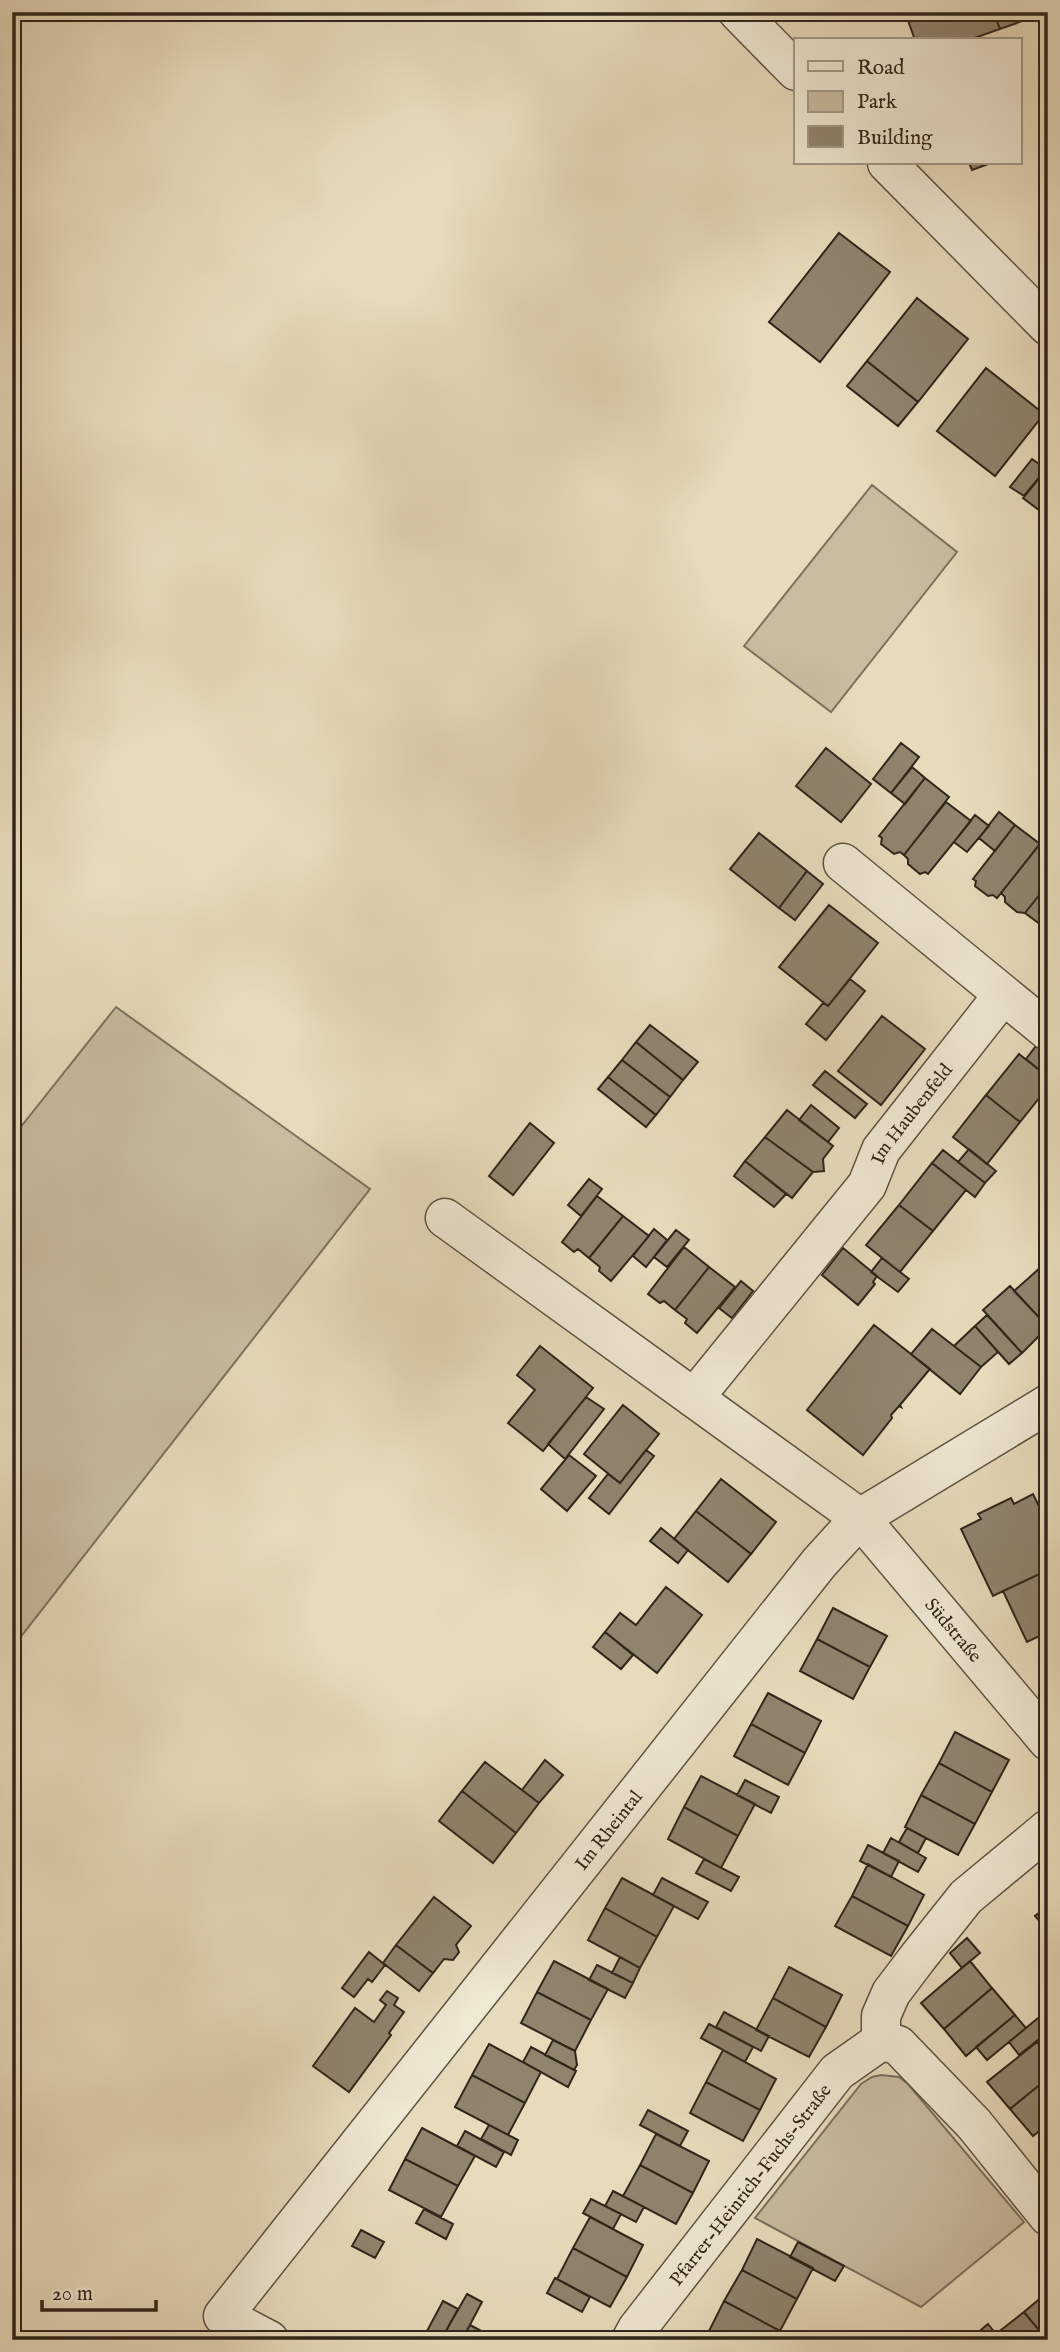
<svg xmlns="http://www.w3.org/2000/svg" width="1060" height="2352" font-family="'IM FELL English',serif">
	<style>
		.green { fill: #c8bca0; stroke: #7c715e; stroke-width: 2 }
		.building { fill: #8f846e; stroke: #30261b; stroke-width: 2 }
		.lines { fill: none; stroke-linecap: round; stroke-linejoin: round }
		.minor-casing { stroke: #5e5343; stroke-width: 41 }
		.minor { stroke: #efe8d3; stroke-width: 38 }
		.labels { text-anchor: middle; stroke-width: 5; stroke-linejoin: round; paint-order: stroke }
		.street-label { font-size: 19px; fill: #30261b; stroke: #efe8d3 }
	</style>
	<rect width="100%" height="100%" fill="#e7dbbb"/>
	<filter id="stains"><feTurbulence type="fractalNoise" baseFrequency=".00286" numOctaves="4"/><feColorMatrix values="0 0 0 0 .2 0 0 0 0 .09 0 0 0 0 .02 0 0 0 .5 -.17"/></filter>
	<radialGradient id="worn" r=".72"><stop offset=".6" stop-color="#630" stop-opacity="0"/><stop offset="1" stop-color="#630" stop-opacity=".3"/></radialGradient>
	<path class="green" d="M872,485L957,552L831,712L744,646Z
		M116,1007L370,1189L12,1648V1138Z
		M881,2075L899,2077L908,2084L1024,2222L921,2307L755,2218L861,2084L872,2077Z"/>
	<path class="building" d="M905,12H928L930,17L942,12H993L1000,29L969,40H915Z
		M993,12H1025L1028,19L1000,29Z
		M969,163H991L972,170Z
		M839,233L890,272L820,362L769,322Z
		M917,298L968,339L918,402L867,361Z
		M867,361L918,402L898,426L847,386Z
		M986,368L1044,414L995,476L937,431Z
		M1032,459L1046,469L1024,496L1010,487Z
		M1048,467V517L1023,498Z
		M901,743L919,757L891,793L873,779Z
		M826,748L871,784L841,822L796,786Z
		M912,767L925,778L905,804L891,793Z
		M925,778L949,797L904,855L900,852L894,854L881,844L882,838L879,836Z
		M946,802L971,821L928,874L925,872L920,874L908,864V859L904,855Z
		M999,812L1015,825L995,851L979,838Z
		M975,815L989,826L967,852L954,842Z
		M1015,825L1040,844L997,898L993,895L988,896L975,886L976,881L973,879Z
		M759,833L807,871L779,908L730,869Z
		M1043,840L1048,844V884L1025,913L1017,912L1005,902V897L1001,893Z
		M807,871L823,884L795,920L779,908Z
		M1048,884V917L1041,925L1025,913Z
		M829,905L878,943L828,1006L779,967Z
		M850,979L865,991L826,1040L806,1024L823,1003L828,1006Z
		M882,1016L925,1049L881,1105L838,1071Z
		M650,1025L698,1062L683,1080L636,1042Z
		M636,1042L683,1080L670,1097L622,1060Z
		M1036,1046L1048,1055V1077L1026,1059Z
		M1019,1054L1048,1077V1087L1020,1122L986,1095Z
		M622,1060L670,1097L656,1115L608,1077Z
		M825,1071L867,1104L855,1118L813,1085Z
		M608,1077L656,1115L646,1127L598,1089Z
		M986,1095L1020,1122L987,1164L953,1137Z
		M811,1105L839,1128L828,1142L799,1120Z
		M787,1110L833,1146L823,1159L824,1171L813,1172L765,1137Z
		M530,1123L554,1143L513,1195L489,1176Z
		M765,1137L813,1172L792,1198L745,1161Z
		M969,1149L996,1171L985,1183L958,1162Z
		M943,1150L985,1183L975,1197L932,1163Z
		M745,1161L786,1194L774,1207L734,1176Z
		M932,1163L966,1190L933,1231L899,1205Z
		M589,1179L602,1189L581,1216L568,1205Z
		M597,1196L623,1216L589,1258L578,1249L574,1252L562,1242Z
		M899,1205L933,1231L900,1272L866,1245Z
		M623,1216L649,1236L611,1281L599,1271L600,1267L589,1258Z
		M654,1229L667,1240L646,1267L633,1256Z
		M676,1230L689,1240L667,1267L654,1257Z
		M684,1247L709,1267L675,1310L664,1301L660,1303L648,1294Z
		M843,1248L877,1276L873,1282L875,1284L858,1305L822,1275Z
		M882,1258L909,1279L898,1292L871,1272Z
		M709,1267L735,1287L697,1333L685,1323L687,1319L675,1310Z
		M1041,1267L1048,1275V1327L1014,1291Z
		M741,1281L753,1291L732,1318L719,1308Z
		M1010,1286L1048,1327L1022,1353L983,1310Z
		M987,1315L1022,1353L1009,1364L975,1326Z
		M874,1325L930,1369L900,1405L901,1407L899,1406L891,1415L892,1418L863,1455L807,1410Z
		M975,1326L998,1352L981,1367L954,1346Z
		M932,1329L981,1367L960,1394L911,1354Z
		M540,1346L593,1388L543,1451L508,1423L535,1390L517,1375Z
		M586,1397L604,1409L565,1459L548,1444Z
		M623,1405L659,1434L620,1483L584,1454Z
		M646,1450L654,1456L609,1514L589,1498L608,1474L620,1483Z
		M569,1455L596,1476L567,1511L541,1489Z
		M721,1479L776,1522L751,1554L696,1511Z
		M1033,1494L1048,1525V1570L993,1596L961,1529L981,1519L978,1514L1011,1498L1014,1504Z
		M696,1511L751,1554L728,1582L674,1539Z
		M661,1528L688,1550L678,1563L650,1541Z
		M1048,1570V1632L1027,1642L1003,1591Z
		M666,1587L702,1615L657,1673L605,1632L620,1613L636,1625Z
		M833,1608L887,1636L870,1667L817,1639Z
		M605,1632L633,1655L621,1669L593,1647Z
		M1048,1632V1652L1040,1635Z
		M817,1639L870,1667L853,1699L800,1671Z
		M768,1693L821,1721L805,1753L751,1724Z
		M751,1724L805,1753L788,1785L734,1756Z
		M955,1732L1009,1760L992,1792L939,1763Z
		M545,1760L563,1775L539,1803L522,1790Z
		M485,1762L539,1803L516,1833L462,1791Z
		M939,1763L992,1792L975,1824L921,1795Z
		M701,1776L755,1804L738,1836L684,1807Z
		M745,1780L779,1797L771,1813L737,1795Z
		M462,1791L516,1833L493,1863L439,1821Z
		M921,1795L975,1824L958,1855L905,1827Z
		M684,1807L738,1836L721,1868L668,1839Z
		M907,1828L926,1838L918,1853L899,1842Z
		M891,1838L926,1858L918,1872L883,1853Z
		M868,1845L899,1861L891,1877L860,1861Z
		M704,1859L739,1877L731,1891L696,1873Z
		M868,1864L924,1895L908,1926L852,1896Z
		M622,1878L674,1906L657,1937L605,1908Z
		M662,1878L708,1902L698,1919L653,1895Z
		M852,1896L908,1926L891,1956L835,1926Z
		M434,1897L471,1926L456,1945L459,1952L453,1960L444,1959L433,1973L396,1945Z
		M1048,1906V1931L1035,1916Z
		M605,1908L657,1937L640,1968L588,1940Z
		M967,1938L980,1953L962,1968L950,1953Z
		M396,1945L433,1973L419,1991L383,1963Z
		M369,1952L385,1965L372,1982L368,1979L354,1997L342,1988Z
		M620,1957L640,1968L633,1983L612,1973Z
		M554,1961L608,1989L591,2020L537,1992Z
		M970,1961L992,1988L944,2029L921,2003Z
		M597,1965L633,1983L625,1998L589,1980Z
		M789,1967L842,1995L826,2027L773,1998Z
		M992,1988L1015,2015L966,2056L944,2029Z
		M387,1991L398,1998L394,2005L404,2012L389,2033L391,2035L349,2092L313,2066L355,2008L374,2022L386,2005L380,2000Z
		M537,1992L591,2020L575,2051L521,2023Z
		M773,1998L826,2027L809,2057L756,2030Z
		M724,2012L769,2036L761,2051L716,2027Z
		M1044,2013L1048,2017V2032L1019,2055L1009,2042Z
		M1015,2015L1026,2028L987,2060L976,2047Z
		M709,2024L753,2047L745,2062L701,2038Z
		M553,2040L575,2051L577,2065L574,2070L545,2055Z
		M1037,2042L1048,2055V2078L1010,2109L987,2082Z
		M489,2044L541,2072L525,2103L472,2075Z
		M531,2047L576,2071L568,2087L523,2062Z
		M723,2050L776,2079L760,2110L706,2082Z
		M472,2075L525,2103L508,2135L455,2107Z
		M1048,2078V2124L1033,2136L1010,2109Z
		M706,2082L760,2110L743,2141L690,2113Z
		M648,2110L688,2131L680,2146L640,2125Z
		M489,2125L518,2140L511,2155L481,2139Z
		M422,2128L475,2156L458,2186L405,2159Z
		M465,2131L504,2152L496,2167L457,2146Z
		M656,2134L709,2161L693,2193L640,2165Z
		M405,2159L458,2186L441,2217L389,2190Z
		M640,2165L693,2193L676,2224L623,2196Z
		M613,2191L644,2207L636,2222L605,2206Z
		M591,2199L621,2214L613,2229L583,2213Z
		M424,2209L453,2224L446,2239L416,2223Z
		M590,2217L643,2245L627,2277L573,2248Z
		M361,2230L384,2242L375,2258L352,2246Z
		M757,2239L813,2268L797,2299L742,2270Z
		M798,2242L844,2266L835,2281L790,2257Z
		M573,2248L627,2277L610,2307L557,2279Z
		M742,2270L797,2299L780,2331L724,2301Z
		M555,2278L590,2297L582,2312L547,2293Z
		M1048,2292V2340H1047L1024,2312Z
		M467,2294L482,2302L462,2340H445L442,2338Z
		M443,2301L458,2309L442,2338L427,2331Z
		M724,2301L780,2331L775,2340H721L708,2333Z
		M1024,2312L1047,2340H1001L996,2334Z
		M988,2324L996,2334L1001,2340H979L975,2335Z
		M470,2325L498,2340H462Z"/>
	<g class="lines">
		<defs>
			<g id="minor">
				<path d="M738,12L796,71"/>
				<path d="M887,163L1048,326"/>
				<path d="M843,863L1048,1031"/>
				<path id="s1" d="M445,1218L860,1518L1048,1741"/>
				<path id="s2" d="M694,1398L867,1185L881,1150L1003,995"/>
				<path d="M881,2041V2016L891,1993L919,1956L966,1897L1048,1829"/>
				<path id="s3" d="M269,2340L223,2316L819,1563L860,1518L1048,1404"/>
				<path id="s4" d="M631,2340L637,2329L837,2072L881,2041L898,2045L974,2124L1048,2216"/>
			</g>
		</defs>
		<use href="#minor" class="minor-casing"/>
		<use href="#minor" class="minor"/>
	</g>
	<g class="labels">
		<g class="street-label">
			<text dy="7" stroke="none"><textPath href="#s2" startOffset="359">Im Haubenfeld</textPath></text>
			<text dy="7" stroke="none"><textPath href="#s1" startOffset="658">Südstraße</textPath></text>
			<text dy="7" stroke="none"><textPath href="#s3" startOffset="672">Im Rheintal</textPath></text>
			<text dy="7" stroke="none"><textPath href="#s4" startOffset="196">Pfarrer-Heinrich-Fuchs-Straße</textPath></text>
		</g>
	</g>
	<rect width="1060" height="2352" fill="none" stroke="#e7dbbb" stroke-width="42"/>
	<rect x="14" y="14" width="1032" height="2324" fill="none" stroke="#30261b" stroke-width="3.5"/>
	<rect x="21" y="21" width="1018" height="2310" fill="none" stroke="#30261b" stroke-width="2"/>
	<rect x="794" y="38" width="228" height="126" fill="#efe8d3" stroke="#a39a89" stroke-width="2"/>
	<rect x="808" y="61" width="35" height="10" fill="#efe8d3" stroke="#a39a89" stroke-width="2"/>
	<text x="857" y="74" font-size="21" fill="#30261b">Road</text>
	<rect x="808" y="91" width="35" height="21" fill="#c8bca0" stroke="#a39a89" stroke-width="2"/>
	<text x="857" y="108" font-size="21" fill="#30261b">Park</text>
	<rect x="808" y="126" width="35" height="21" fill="#8f846e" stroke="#a39a89" stroke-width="2"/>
	<text x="857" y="144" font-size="21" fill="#30261b">Building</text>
	<path d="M42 2300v10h114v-10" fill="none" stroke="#30261b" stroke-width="3.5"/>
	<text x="52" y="2300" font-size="21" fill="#30261b" stroke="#efe8d3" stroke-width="5" paint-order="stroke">20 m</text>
	<rect width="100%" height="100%" filter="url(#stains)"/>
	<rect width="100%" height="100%" fill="url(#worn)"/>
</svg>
